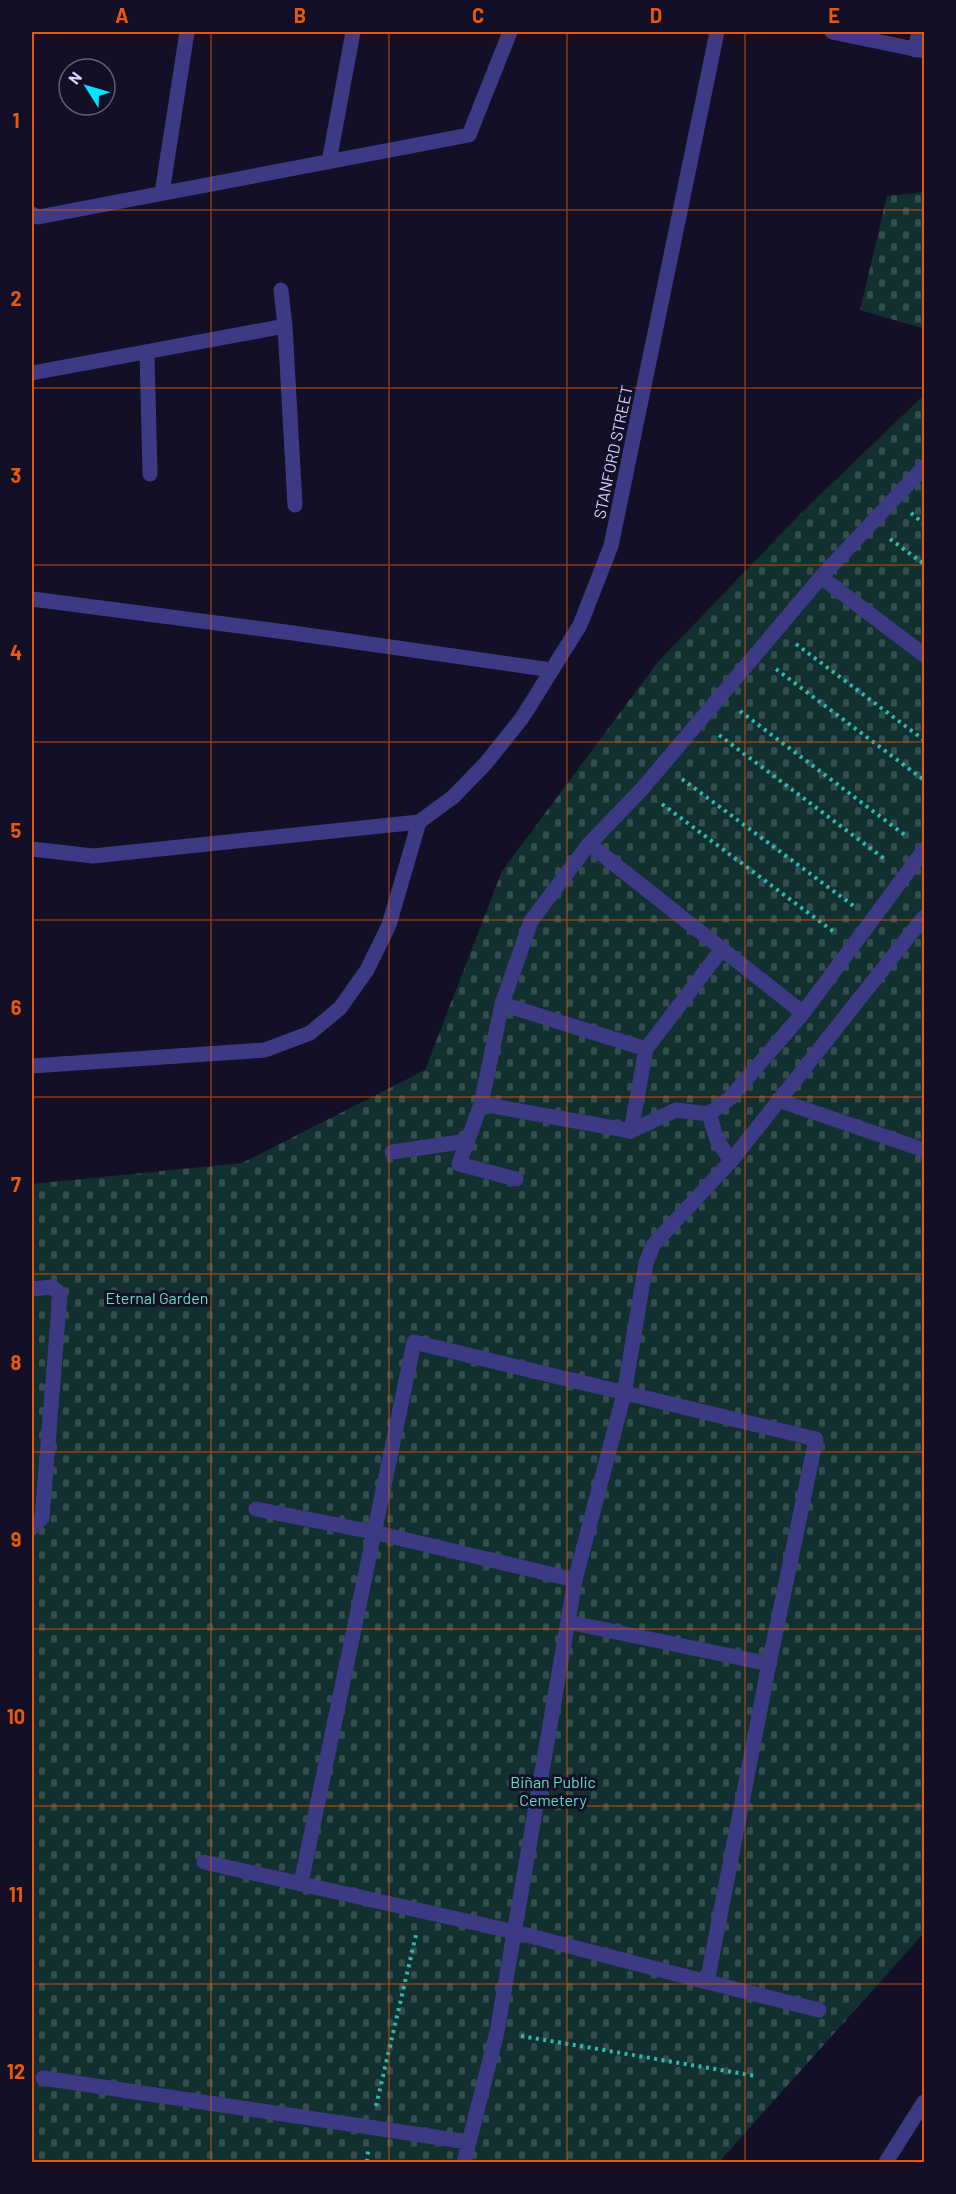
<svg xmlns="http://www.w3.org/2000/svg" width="956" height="2194" font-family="Barlow,sans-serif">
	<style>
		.cemetery { fill: url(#cemetery-stones) }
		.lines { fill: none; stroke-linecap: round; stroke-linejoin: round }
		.path { stroke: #2fb8b0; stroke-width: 4; stroke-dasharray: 3 4.5; stroke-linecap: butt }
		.lane { stroke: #3d3a85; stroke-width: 15 }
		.street { stroke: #3d3a85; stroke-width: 15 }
		.grid { fill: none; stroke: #e8590c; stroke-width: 1.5; stroke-opacity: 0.55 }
		.labels { text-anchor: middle; stroke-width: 6; stroke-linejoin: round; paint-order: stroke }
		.street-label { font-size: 16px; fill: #d9d4ff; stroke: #130f26 }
		.park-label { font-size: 16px; fill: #5fe0c0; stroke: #130f26 }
		.neatline { fill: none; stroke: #e8590c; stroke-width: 2 }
		.grid-label { font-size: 20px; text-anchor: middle; font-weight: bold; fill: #e8590c }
	</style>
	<defs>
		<pattern id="cemetery-stones" width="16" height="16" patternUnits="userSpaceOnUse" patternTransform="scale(1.5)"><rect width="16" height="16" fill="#12302f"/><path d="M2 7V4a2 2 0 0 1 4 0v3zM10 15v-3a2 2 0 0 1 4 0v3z" fill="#344d4e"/></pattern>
	</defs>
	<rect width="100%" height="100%" fill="#130f26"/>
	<path class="cemetery" d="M924,192V333L922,328L860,310L887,196Z
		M924,395V1933L719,2162H32V1184L242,1163L425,1070L502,871L657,663L801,513Z"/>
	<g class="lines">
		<path class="path" d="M911,513L924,524
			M890,539L924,564
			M796,644L924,740
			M776,669L924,780
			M740,711L906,836
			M719,735L886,860
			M682,779L855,907
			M662,804L834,932
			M521,2036L756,2076
			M376,2106L416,1935
			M367,2162L368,2151"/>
		<path class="lane" d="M821,577L924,655
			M589,844L531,921L502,1004L481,1104L631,1131L676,1110L709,1114L717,1140L731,1161
			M502,1004L646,1049
			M803,1013L589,844L642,789L821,577L924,467
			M481,1104L459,1164L516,1179
			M709,1114L730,1098L803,1013L924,850
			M631,1131L646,1049L722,949
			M392,1152L467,1141
			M32,1289L52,1287L60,1294L42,1518L32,1528"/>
		<path class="street" d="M832,32L924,51
			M915,50L919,32
			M329,162L353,32
			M162,193L187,32
			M32,214L38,217L469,135L510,32
			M281,290L285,326L295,505
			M147,353L150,474
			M32,373L285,326
			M32,599L293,633L552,670
			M419,822L453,797L486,763L522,718L580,625L611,546L717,32
			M32,849L93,856L419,822
			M32,1066L265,1050L310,1033L340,1008L367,970L389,925L419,822
			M778,1100L924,1150
			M256,1509L373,1532L575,1580
			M568,1622L769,1664
			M204,1862L515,1932L707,1982
			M301,1883L414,1342L816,1439L769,1664L707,1982L819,2010
			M43,2078L468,2142
			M464,2162L497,2032L575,1580L624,1394L646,1263L653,1245L731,1161L924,917
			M886,2162L924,2102"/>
	</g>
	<path class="grid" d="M211,32V2162M389,32V2162M567,32V2162M745,32V2162M32,210H924M32,388H924M32,565H924M32,742H924M32,920H924M32,1097H924M32,1274H924M32,1452H924M32,1629H924M32,1806H924M32,1984H924"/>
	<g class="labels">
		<g class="street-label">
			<text transform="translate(613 452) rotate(-78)" y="6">STANFORD STREET</text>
		</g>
		<g class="park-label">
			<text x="157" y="1304">Eternal Garden</text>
			<text x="553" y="1788">Biñan Public<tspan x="553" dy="18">Cemetery</tspan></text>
		</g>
	</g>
	<rect width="956" height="2194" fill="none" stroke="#130f26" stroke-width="66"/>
	<g transform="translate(87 87) rotate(307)"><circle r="28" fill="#130f26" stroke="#625e7d" stroke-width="1.5"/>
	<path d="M0-4.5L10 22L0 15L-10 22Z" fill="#00e5ff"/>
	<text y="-9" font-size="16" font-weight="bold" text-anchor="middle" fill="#d9d4ff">N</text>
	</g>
	<rect x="33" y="33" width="890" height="2128" class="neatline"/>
	<g class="grid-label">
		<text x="122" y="23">A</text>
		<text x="300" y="23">B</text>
		<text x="478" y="23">C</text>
		<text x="656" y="23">D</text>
		<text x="834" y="23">E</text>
		<text x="16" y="128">1</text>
		<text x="16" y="306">2</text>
		<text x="16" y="483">3</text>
		<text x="16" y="660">4</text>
		<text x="16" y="838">5</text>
		<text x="16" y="1015">6</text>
		<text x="16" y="1192">7</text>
		<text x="16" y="1370">8</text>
		<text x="16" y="1547">9</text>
		<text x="16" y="1724">10</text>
		<text x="16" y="1902">11</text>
		<text x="16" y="2079">12</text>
	</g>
</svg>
